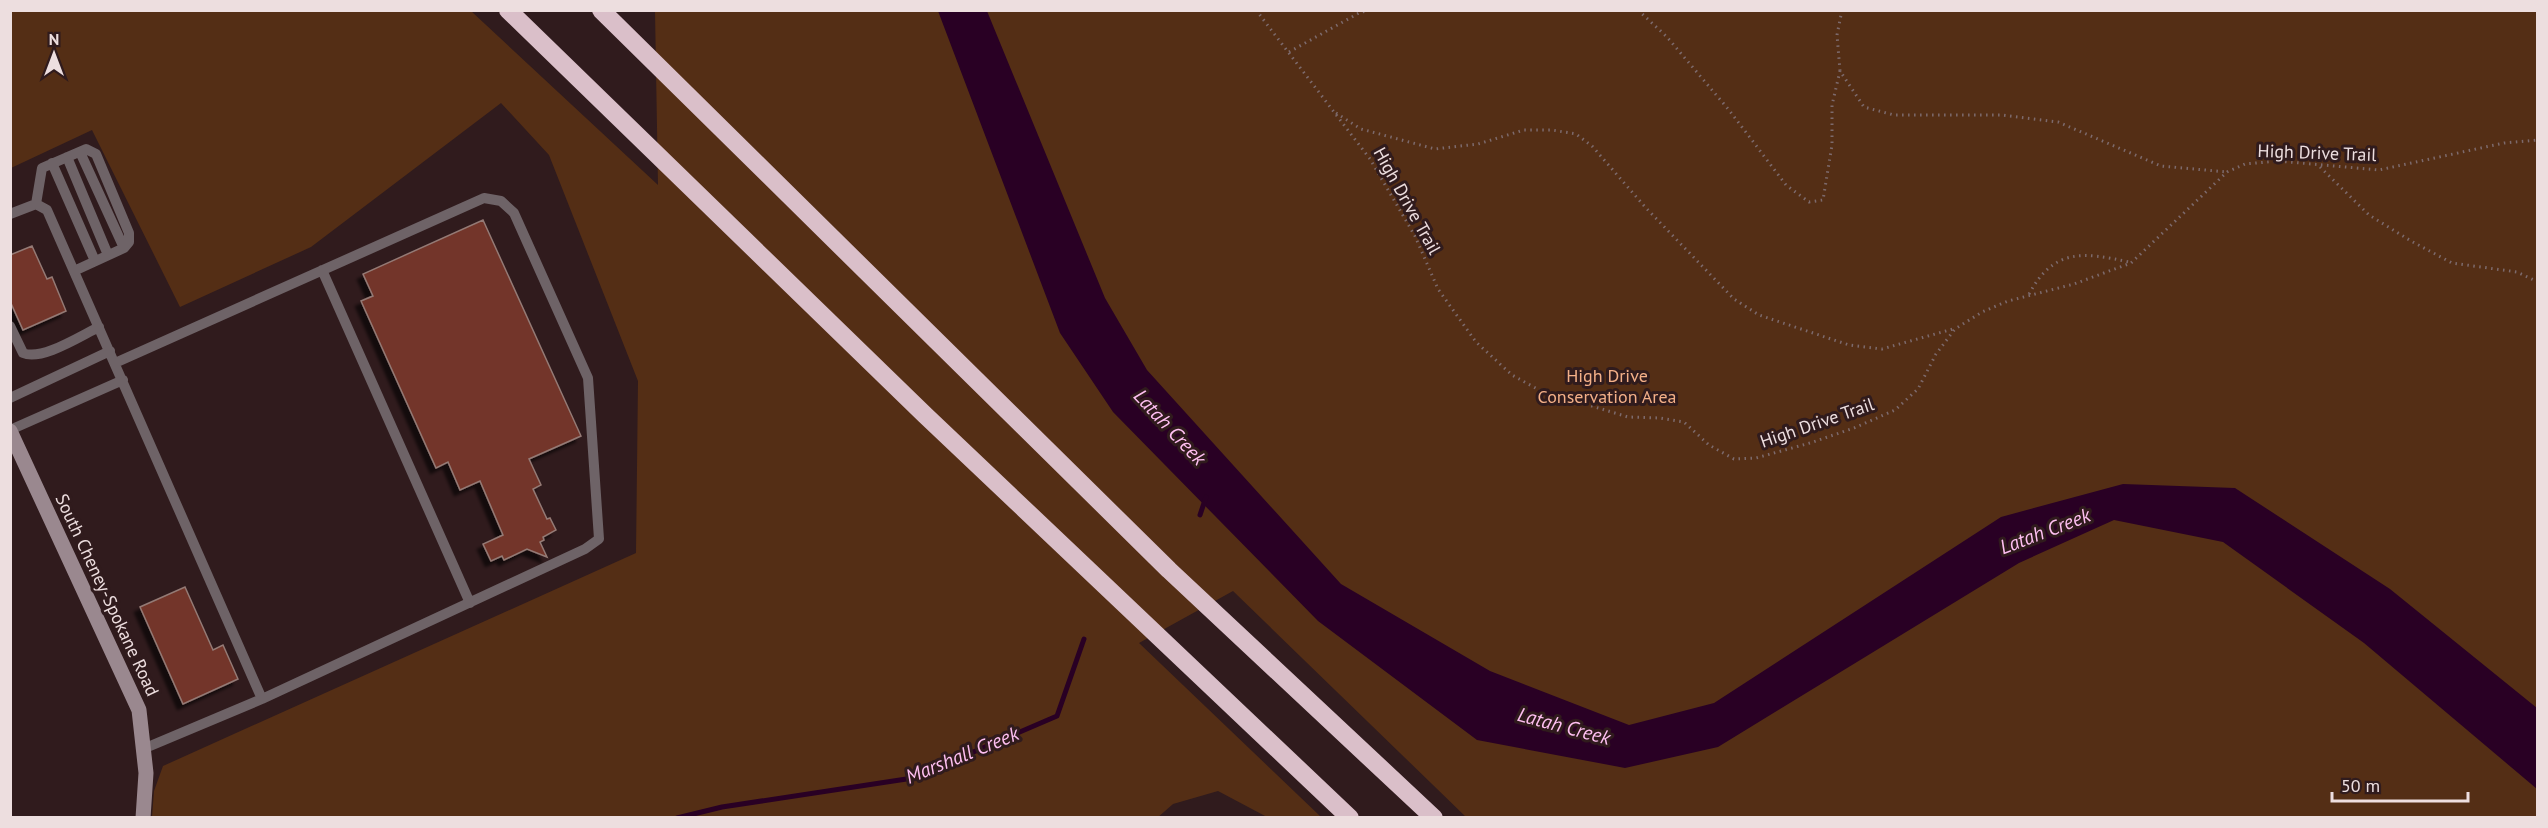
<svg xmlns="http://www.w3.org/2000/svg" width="2548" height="828" font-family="'PT Sans',sans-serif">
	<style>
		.green { fill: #542e15 }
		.water { fill: #290024 }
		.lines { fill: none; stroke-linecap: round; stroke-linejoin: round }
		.stream { stroke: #290024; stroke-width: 5 }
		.building { fill: #733529; stroke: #947a75; stroke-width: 1.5; filter: url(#shadow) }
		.path { stroke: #7d6a6c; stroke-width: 3; stroke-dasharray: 1.5 4.5; stroke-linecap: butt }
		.lane { stroke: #6e6367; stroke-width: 10 }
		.secondary { stroke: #9a888f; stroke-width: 15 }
		.highway { stroke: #dabfc9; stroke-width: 18 }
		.labels { text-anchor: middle; stroke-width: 6; stroke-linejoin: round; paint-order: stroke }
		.street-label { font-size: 18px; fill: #eddedf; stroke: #301b1d }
		.park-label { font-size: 18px; fill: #f4b088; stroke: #301b1d }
		.water-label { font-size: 20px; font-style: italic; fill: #febff1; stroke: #301b1d }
	</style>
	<defs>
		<filter id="shadow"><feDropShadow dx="-5.5" dy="5.5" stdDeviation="1.5" flood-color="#0009"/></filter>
	</defs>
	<rect width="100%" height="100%" fill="#301b1d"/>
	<path class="green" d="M10,11H471L658,185L655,11H2537V817H1466L1233,591L1139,643L1321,817H1267L1218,791L1173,804L1157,818L152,817L154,791L163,766L636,553L638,381L549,155L501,103L311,247L180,307L92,130L11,168Z"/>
	<path class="water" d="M938,11H987L1105,298L1147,370L1341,584L1490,671L1629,725L1714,703L2001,517L2123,484L2235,488L2390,589L2537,708V789L2364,643L2223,542L2114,520L2019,563L1718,747L1625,768L1477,740L1318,621L1113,412L1060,333Z"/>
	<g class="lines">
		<path class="stream" d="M1200,515L1206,497
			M677,818L722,807L913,778L1057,716L1084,639"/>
	</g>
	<path class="building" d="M483,220L581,436L529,459L541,485L533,489L547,519L550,518L556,530L543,537L544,540L540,542L547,557L527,549L504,560L502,556L491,561L483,544L503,535L480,481L460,490L448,462L436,468L361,301L373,296L363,274Z
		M32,246L47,279L52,277L66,311L23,330L10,301V255Z
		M185,587L213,650L223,645L238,679L183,704L140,607Z"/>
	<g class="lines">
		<path class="path" d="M1256,10L1370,159L1415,236L1438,289L1476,342L1512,375L1539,390L1628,417L1660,418L1684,422L1709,445L1734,459L1756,458L1810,443L1854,428L1895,410L1918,389L1936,354L1955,329L1982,312L2008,301L2074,284L2131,263L2227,172L2245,164L2278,161L2379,170L2504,143L2538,140
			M1638,10L1667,37L1729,110L1786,185L1809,202L1823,200L1832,145V105L1840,71
			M1842,10L1837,35L1840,71L1864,107L1894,115H2002L2058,122L2161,166L2227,172
			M1289,52L1359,13L1369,10
			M1336,113L1361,129L1435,149L1478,144L1524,130H1552L1576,134L1592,146L1646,208L1734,299L1759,315L1849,345L1882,349L1953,329
			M2320,167L2369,215L2411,241L2452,263L2517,272L2538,282
			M2029,294C2054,248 2083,252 2129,262"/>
		<path class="lane" d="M80,152L124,248
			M67,157L108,255
			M52,163L95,261
			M36,204L42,168L86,149L96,154L129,233V242L124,248L74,271
			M10,214L36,204L47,210L262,699L143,749
			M322,270L470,603
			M10,326L23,353C42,361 80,336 99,327
			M115,363L484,198L501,201L514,213L588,378L599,539L585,549L262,699
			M10,398L110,351
			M10,430L123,380"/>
		<path class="secondary" d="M10,431L139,710L146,773L143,818"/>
		<path class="highway" d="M508,10L925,415L1350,818
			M601,10L1169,570L1434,818"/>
	</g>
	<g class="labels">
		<g class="street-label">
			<text transform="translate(2317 153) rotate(2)" y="6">High Drive Trail</text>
			<text transform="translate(1407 201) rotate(61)" y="6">High Drive Trail</text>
			<text transform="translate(1817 423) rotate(-19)" y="6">High Drive Trail</text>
			<text transform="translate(107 595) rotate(65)" y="6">South Cheney-Spokane Road</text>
		</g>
		<g class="park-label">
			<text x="1607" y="382">High Drive<tspan x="1607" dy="21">Conservation Area</tspan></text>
		</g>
		<g class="water-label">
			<text transform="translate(1170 427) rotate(47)" y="7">Latah Creek</text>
			<text transform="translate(2045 531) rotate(-21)" y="7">Latah Creek</text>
			<text transform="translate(1564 726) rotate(15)" y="7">Latah Creek</text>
			<text transform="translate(962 755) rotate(-22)" y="7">Marshall Creek</text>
		</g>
	</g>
	<rect width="2548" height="828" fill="none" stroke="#eddedf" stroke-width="24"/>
	<g transform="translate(54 54)" stroke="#301b1d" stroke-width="4.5" paint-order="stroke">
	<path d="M0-4.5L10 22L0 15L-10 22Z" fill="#eddedf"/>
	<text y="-9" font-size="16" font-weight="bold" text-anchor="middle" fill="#eddedf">N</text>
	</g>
	<path d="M2332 792v9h136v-9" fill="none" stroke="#eddedf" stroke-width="3"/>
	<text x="2341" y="792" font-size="18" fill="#eddedf" stroke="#301b1d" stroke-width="4.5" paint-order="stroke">50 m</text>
</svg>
